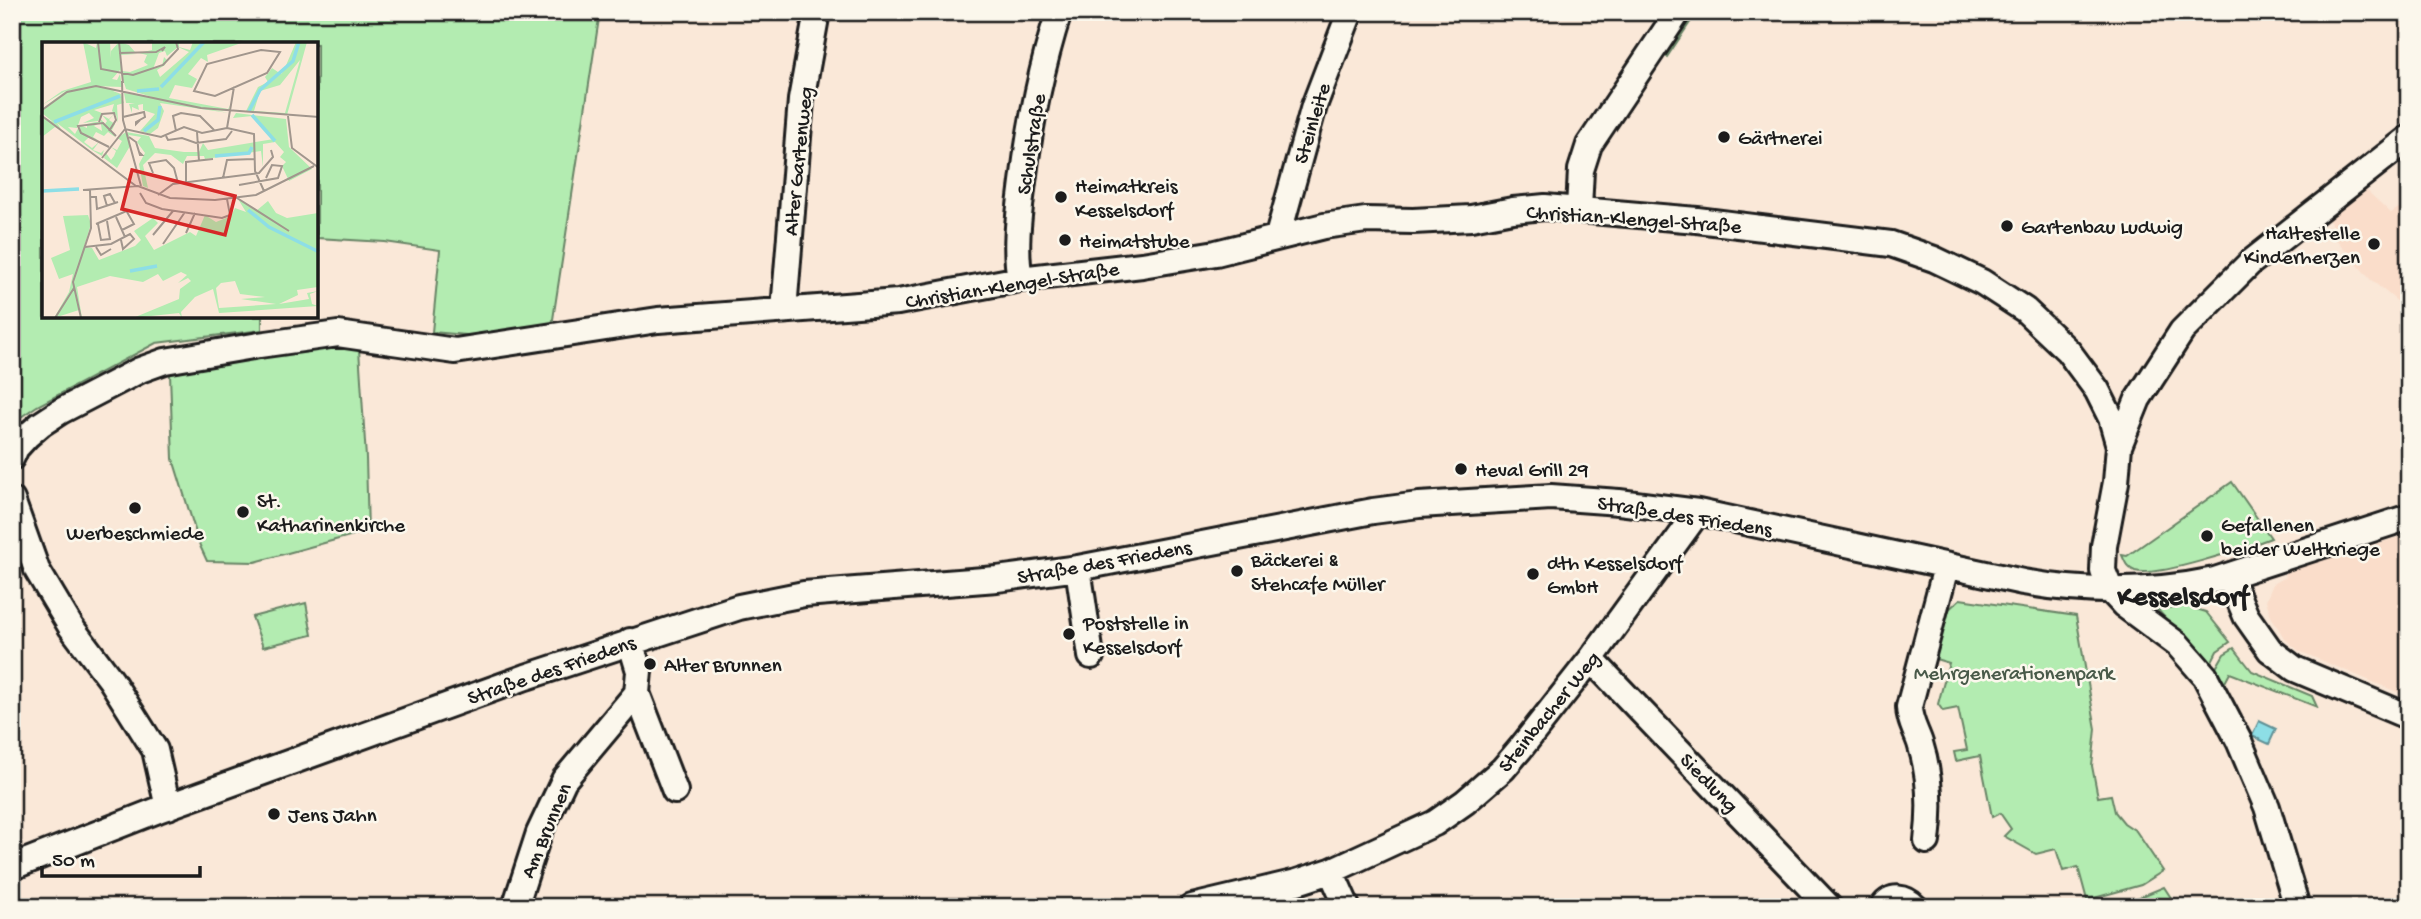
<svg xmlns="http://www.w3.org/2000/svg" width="2421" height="919" font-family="'Gochi Hand',sans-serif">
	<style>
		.built { fill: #faddca }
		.green { fill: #b3ecb1; stroke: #688466; stroke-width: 2 }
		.water { fill: #8ddee6; stroke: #609095; stroke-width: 2 }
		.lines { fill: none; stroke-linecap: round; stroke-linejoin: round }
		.minor-casing { stroke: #1c1c1c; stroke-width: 30 }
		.minor { stroke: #fbf7ec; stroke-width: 24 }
		.poi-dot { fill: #1c1c1c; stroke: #fbf7ec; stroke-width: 2.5 }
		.labels { text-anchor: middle; stroke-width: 5; stroke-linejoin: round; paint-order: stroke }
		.street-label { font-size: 21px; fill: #1c1c1c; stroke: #fbf7ec }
		.poi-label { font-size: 21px; fill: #1c1c1c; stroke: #fbf7ec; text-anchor: start }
		.park-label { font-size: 21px; fill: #495a49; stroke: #fbf7ec }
		.district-label { font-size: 28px; font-weight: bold; fill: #1c1c1c; stroke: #fbf7ec }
		.inset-river { fill: none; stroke: #8ddee6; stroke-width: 3.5 }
		.inset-road { fill: none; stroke: #a1968d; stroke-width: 2 }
		.view { fill: #d62828; fill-opacity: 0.15; stroke: #d62828; stroke-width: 3.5 }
		.inset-edge { fill: none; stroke: #1c1c1c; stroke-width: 3.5 }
	</style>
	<rect width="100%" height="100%" fill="#fae8d8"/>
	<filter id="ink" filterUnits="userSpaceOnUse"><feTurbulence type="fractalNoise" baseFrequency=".0143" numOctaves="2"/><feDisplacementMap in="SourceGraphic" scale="14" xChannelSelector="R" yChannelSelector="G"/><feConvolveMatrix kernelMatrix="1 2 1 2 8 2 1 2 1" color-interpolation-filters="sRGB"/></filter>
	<g filter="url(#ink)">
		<path class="built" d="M2364,188L2391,213L2400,207L2409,217V311L2370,279L2329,231L2334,228L2327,218Z
			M2409,534V697L2299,651L2284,638L2271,616L2266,600L2273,584L2286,577L2284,571Z"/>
		<path class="green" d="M12,12H600L552,326L489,337L432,332L440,250L385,242L317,238V44H44V317H262V330L156,343L37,406L12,423Z
			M1664,12H1697L1667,57L1642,43Z
			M349,340L359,349L366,458L368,531L255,562L207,561L200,546L173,459L170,374Z
			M2232,482L2271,538C2245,548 2157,578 2135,571C2127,568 2125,562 2122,555L2127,556Z
			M1960,599L2076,616L2096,729L2092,766L2098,797L2111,795L2115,812L2124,823L2136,831L2163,871L2141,885L2087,900L2078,867L2063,871L2056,849L2036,854L2004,836L2011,829L2000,813L1992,817L1980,756L1956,761L1954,752L1967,750L1958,708L1943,711L1938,704L1949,663L1929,657L1944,614Z
			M306,603L312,635L263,647L252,617Z
			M2187,606L2206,612L2230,642L2217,651L2209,667L2157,609Z
			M2234,648L2252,671L2312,696L2317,707L2230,673L2222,688L2213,673L2224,654Z
			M2164,887L2177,907H2134L2130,901Z"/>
		<path class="water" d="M2259,721L2276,729L2269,744L2252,736Z"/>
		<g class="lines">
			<defs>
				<path id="minor" d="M1579,209L1581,170L1589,145L1678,12
					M1278,236L1314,106L1350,12
					M1020,279C1014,247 1019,214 1023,182C1030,124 1041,68 1059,12
					M784,310L801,100L817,12
					M12,457L16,448L27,436L41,424L61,411L140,370L165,361L259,345L338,334L455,351L658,320L898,302L1020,279L1142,265L1216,253L1324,226L1366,220L1413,221L1471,218L1513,210L1545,207L1697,220L1891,244L1934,259L1982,282L2025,310L2068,351L2097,390L2111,418L2119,446
					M12,500L37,570L71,627L111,680L155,750L168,807
					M1078,568L1091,656
					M2229,576L2246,616L2270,650L2295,669L2409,717
					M630,641L639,671L637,693L675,791
					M1591,659L1829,907
					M1927,841C1931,810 1930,774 1920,743C1916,731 1909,720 1909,707L1946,567
					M12,867L158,810L526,677L739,607L804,594L997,579L1078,568L1373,511L1419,505L1551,497L1619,502L1698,512L2023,582C2086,593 2152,593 2215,580L2409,517
					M1331,871L1347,907
					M515,907L539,833L564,780L637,693
					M1192,907L1297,882L1331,871L1435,823L1465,802L1503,769L1520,749L1591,659L1698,512
					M1883,907C1891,894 1906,897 1915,907
					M2297,907L2267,807L2239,741L2205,676L2178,645L2124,605L2111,591L2103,571L2104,546L2116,482L2119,446L2138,399L2182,331L2250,263L2409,138"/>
			</defs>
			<use href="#minor" class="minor-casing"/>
			<use href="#minor" class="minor"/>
		</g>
	</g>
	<g class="poi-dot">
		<circle cx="1724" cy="137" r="7"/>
		<circle cx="1061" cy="197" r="7"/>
		<circle cx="2007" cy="226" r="7"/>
		<circle cx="1065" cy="240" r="7"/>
		<circle cx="2374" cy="244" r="7"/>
		<circle cx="1461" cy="469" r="7"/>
		<circle cx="135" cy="508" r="7"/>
		<circle cx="243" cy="512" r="7"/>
		<circle cx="2207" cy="536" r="7"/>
		<circle cx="1237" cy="571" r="7"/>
		<circle cx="1533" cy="574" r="7"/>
		<circle cx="1069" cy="634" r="7"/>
		<circle cx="650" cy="664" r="7"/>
		<circle cx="274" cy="814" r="7"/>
	</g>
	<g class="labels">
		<g class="street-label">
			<text transform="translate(1311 123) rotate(-73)" y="7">Steinleite</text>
			<text transform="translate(1030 144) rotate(-81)" y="7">Schulstraße</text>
			<text transform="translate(797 161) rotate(-84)" y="7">Alter Gartenweg</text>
			<text transform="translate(1634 218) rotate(4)" y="7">Christian-Klengel-Straße</text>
			<text transform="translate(1012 284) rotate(-9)" y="7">Christian-Klengel-Straße</text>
			<text transform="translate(1685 515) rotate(9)" y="7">Straße des Friedens</text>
			<text transform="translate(1104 561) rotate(-10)" y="7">Straße des Friedens</text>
			<text transform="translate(551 669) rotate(-19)" y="7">Straße des Friedens</text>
			<text transform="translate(1548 711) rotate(-51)" y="7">Steinbacher Weg</text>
			<text transform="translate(1710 782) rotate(46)" y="7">Siedlung</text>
			<text transform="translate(545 830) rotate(-67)" y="7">Am Brunnen</text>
		</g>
		<g class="poi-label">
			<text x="1738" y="144">Gärtnerei</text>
			<text x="1075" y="192">Heimatkreis<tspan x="1075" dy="24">Kesselsdorf</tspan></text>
			<text x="2021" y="233">Gartenbau Ludwig</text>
			<text x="2360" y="239" text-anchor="end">Haltestelle<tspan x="2360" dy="24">Kinderherzen</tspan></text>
			<text x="1079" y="247">Heimatstube</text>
			<text x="1475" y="476">Heval Grill 29</text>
			<text x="257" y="507">St.<tspan x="257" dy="24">Katharinenkirche</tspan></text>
			<text x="2221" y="531">Gefallenen<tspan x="2221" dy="24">beider Weltkriege</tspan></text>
			<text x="135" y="539" text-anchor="middle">Werbeschmiede</text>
			<text x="1251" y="566">Bäckerei &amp;<tspan x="1251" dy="24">Stehcafe Müller</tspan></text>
			<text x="1547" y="569">dth Kesselsdorf<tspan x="1547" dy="24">GmbH</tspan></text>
			<text x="1083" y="629">Poststelle in<tspan x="1083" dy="24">Kesselsdorf</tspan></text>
			<text x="664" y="671">Alter Brunnen</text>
			<text x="288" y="821">Jens Jahn</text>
		</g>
		<g class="park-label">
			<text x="2014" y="679">Mehrgenerationenpark</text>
		</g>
		<g class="district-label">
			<text x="2183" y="604">Kesselsdorf</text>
		</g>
	</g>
	<g transform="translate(42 42)">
		<rect width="276" height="276" fill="#fae8d8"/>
		<path d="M41,0L54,6L55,0H68L69,16V9L77,0L87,3L93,10L85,11L95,12L78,13L80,29L88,30L106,23L102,20L105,13L97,11L110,8V0H137V5L148,8L151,0H202L165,13L166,20L159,16L146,32L155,37L150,46L133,43L127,56L186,67L189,62L186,69L171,68L187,71L118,61L122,69L116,86L108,92L98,89L113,72L101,68V62L96,63L97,68L90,65V71L87,62L93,61H84L82,51L110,55L84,47L78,28L70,37L75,38L78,32L80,45L53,44L79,49H71L79,52L82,61L75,63L76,81L74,73L70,69L72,62L52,68L60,71L56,79L41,81L52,76L47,71L39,75L35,86L26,85L33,92L38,83L45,86V82L53,80H59L52,84L60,89L58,76L63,82L65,79L60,73L67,77L72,72L67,78L73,82L69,90L74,93H72L73,95L69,101L73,95L66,90L62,94L54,90L51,95L56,98L47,95L42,100L50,106L57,100L51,108L59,111L62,108L60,114L50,108L15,81L19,87L13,85L0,95V74L11,80L0,71L4,64L0,67L25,48L0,63L20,49L49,40ZM136,5L147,10L118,35L115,28L123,23L125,18L122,15L120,24L111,27L117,11L123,9L125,14ZM254,0H265L245,73L204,69L216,45L226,40L223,35L227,30L230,26L239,32L242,28ZM258,18L243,71L212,69L218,49L238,43ZM194,71L244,77L247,105L270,127L247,139L240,124L244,120L238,115L242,110L233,100L221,102V125L219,109L163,117L162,114H145L141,122L129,113L113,111L101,123L106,146L101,144L97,122L103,111L95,100L99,95L87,93L88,104L75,126L62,116L64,111L69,118L72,114L74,109L69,105L75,108L80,99L75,96L84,90L107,94L113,106L142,110H157L161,101L166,108L232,97L210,74L191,76ZM196,157L214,169L226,159L234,171L245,176L276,171V245L255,248L256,253L237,262L267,257L265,251L276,249L268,252L270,262L276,264L177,271L171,247L153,255L139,270L140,276L137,271L91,276L137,257L138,247L149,239L146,236L136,241L145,233L139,230L121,239L116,232L101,240L68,234L35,245L40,276L37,268L12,276L27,250L31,232L17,237L9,216L28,208L21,174L46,173L49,182L42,205L50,206L57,218L93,204L99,198L92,189L111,176L116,181L103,194L112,208L148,190L154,194L163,173L174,180L189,174L193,166L204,170ZM193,239L198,252L223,255L199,257L234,262L177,266L174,246L179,241Z" fill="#b3ecb1" fill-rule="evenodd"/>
		<path class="inset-river" d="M119,45L162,0M95,49L117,47M207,69L218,48L251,19L257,0M210,73L233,99M12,80L78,54M102,89L116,78L118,64M173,114L207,111L210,105M0,149L37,147M206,168L227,185L277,210M88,229L115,224"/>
		<path class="inset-road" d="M56,0L59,27L91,33L121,23L136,7L134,0M77,0L81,41M219,8L238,10L225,31L173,54L152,49L165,22ZM77,11L114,10L123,5L120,9M80,39L81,78L99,144M0,68L25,50L54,44L159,66L277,75M0,74L94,144M246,74L250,106L277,126M81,75L102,70L103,75L94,80V82L98,78M57,80L60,72L72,71L74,78L67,89M185,86L212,92L213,129L222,149M185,86L192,45M134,89L131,74L139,71L158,74L172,88M155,90L157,119M124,94L126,98L140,96L154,101L184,97L190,89M87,95L94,100L98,113H100L97,110M67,105L39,91L36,84L61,81L74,94M60,116L83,87L119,95L142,85L160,91L185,86M111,131L107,121L124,118L132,126L136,141M181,136L185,118L212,117M144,141V120L171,117M197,143L236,136L240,124L230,123L224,136M41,148L96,144L128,156L173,158L214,153L272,124M98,151L104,161L120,167L180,176L188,173L185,157M116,153L131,142L217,131L231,115L229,108M49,155H54L55,167L76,160M195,156L247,189M65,164L62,154L68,152L73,161M74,175L83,195M54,182L87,168M56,182L59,198L68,197L65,179M80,188L92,182L85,170M144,191L153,171M111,193L131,169M121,202L143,170M43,205L69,202L88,192L92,197L81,207L79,198M54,205L59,213L69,207M13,276L32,246M39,276L31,240L49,186L48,148"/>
		<path class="view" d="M90,128L193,154L183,193L80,167Z"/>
		<rect width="276" height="276" class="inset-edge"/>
	</g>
	<rect width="2421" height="919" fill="none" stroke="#fbf7ec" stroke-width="42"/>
	<rect x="21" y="21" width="2379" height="877" fill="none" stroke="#1c1c1c" stroke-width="2.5" filter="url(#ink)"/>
	<path d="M42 866v10h158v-10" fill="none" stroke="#1c1c1c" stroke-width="3.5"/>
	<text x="52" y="866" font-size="21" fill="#1c1c1c" stroke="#fbf7ec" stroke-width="5" paint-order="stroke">50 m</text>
</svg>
